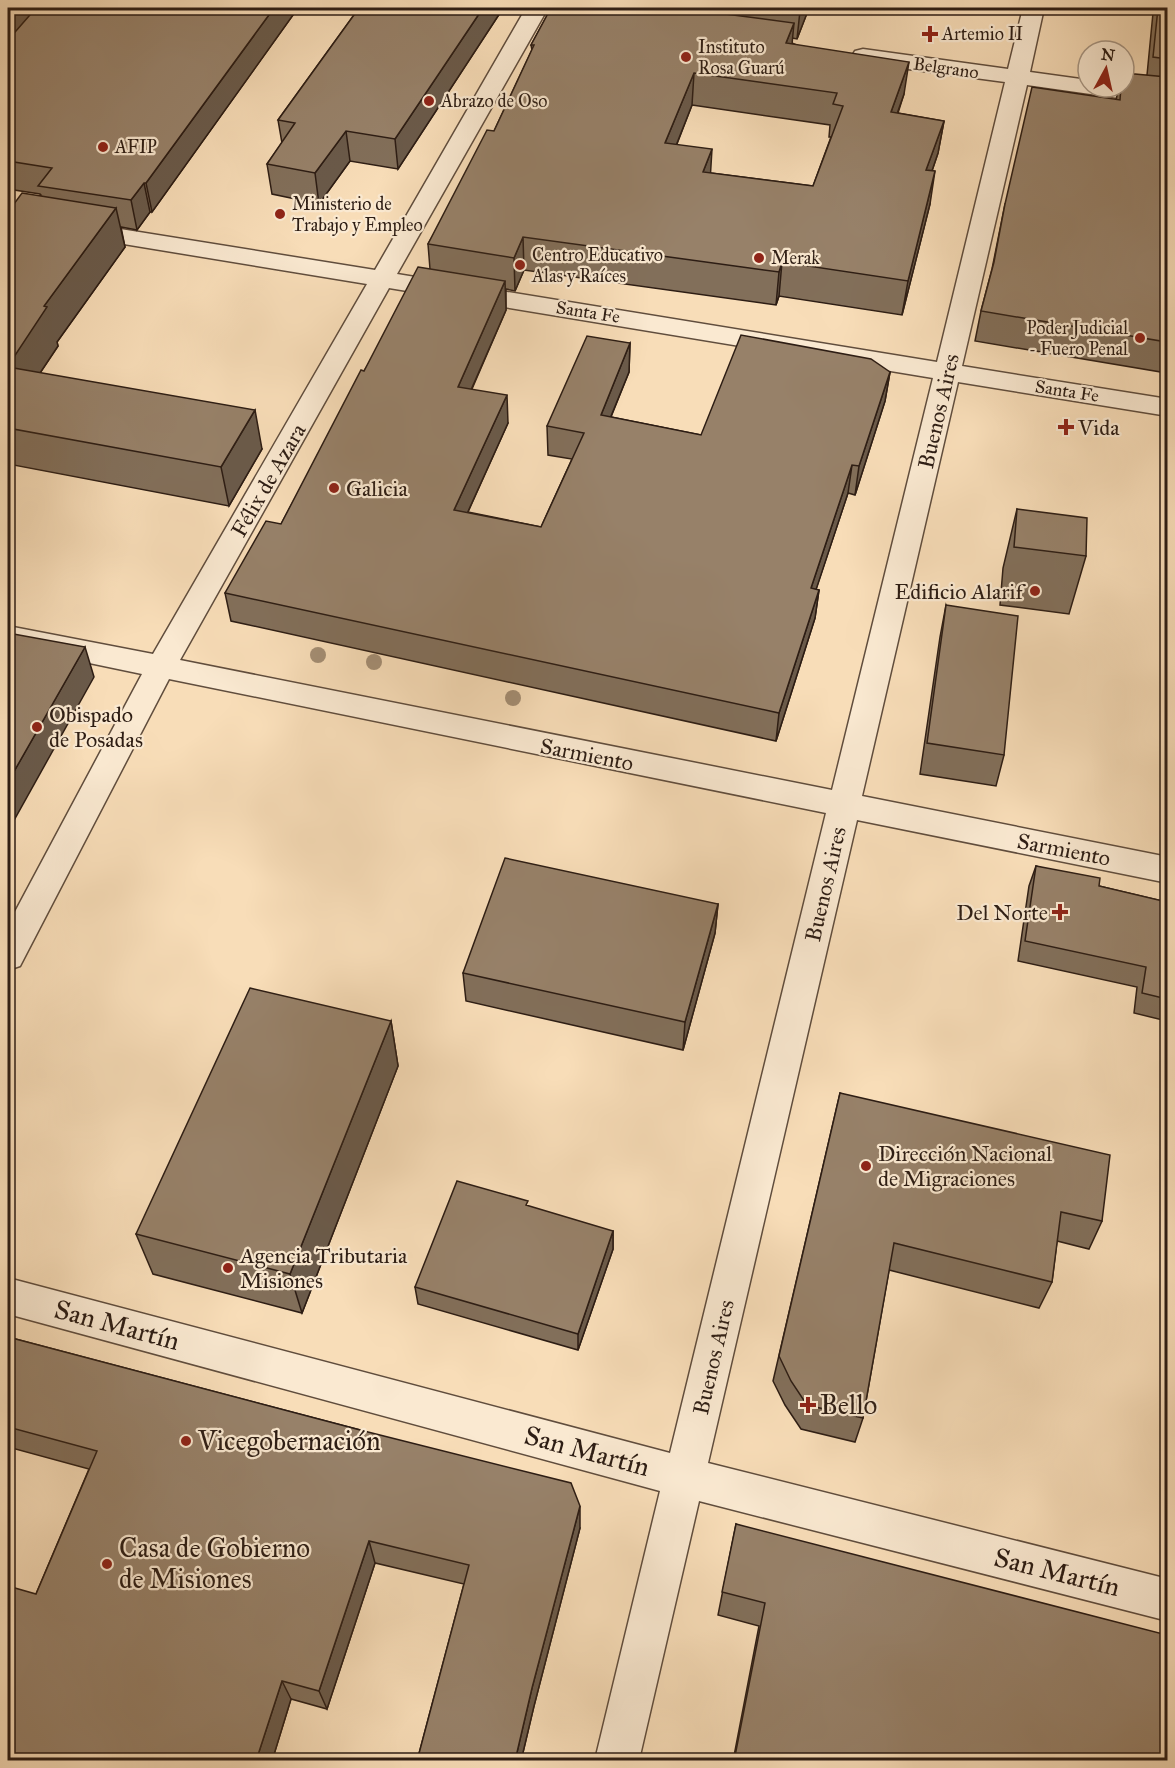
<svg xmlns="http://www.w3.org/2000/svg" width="1175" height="1768" font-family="'IM FELL Great Primer',serif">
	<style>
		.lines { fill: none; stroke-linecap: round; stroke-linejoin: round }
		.minor-casing { stroke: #604d3d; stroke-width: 3 }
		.minor { fill: #fae9d1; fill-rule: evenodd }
		.tree { fill: #a48e74 }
		.wall { fill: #826f5a; stroke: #2d1d14; stroke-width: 1.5; fill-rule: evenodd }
		.shaded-wall { fill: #6a5a4a; stroke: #2d1d14; stroke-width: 1.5 }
		.building { fill: #978169; stroke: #2d1d14; stroke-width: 1.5; fill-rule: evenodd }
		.poi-dot { fill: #8f2418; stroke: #fae9d1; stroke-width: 2 }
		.labels { text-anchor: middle; stroke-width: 4.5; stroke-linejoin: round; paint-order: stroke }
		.far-poi-label { font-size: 18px; fill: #2d1d14; stroke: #fae9d1; text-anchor: start }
		.far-street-label { font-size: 18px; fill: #2d1d14; stroke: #fae9d1 }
		.street-label { font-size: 22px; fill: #2d1d14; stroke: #fae9d1 }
		.poi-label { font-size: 22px; fill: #2d1d14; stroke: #fae9d1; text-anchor: start }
		.near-street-label { font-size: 27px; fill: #2d1d14; stroke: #fae9d1 }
		.near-poi-label { font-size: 27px; fill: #2d1d14; stroke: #fae9d1; text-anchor: start }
	</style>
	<rect width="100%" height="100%" fill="#f8ddb8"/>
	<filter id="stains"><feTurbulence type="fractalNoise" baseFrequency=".00333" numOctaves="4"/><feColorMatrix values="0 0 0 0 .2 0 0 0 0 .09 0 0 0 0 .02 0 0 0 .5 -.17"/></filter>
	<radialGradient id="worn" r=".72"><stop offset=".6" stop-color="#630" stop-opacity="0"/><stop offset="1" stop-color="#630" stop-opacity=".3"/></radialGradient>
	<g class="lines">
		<defs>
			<path id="minor" d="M526,8H548L397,274L937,362L1005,82L863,63L855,61L852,56L855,51L863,49L1008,69L1023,8H1044L1030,72L1088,80V87L1124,85L1168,91V105L1027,85L962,366L1168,399V416L958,382L862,796L1168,857V883L857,820L708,1463L1168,1579V1621L699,1501L639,1760H595L660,1491L8,1314V1278L670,1453L826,813L169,679L20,966L8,970V925L142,674L8,646V626L153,654L367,284L8,225V211L375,270ZM389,288L933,378L832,790L180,660Z"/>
		</defs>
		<use href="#minor" class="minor-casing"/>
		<use href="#minor" class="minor"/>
	</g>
	<g class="tree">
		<circle cx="318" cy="655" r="8"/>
		<circle cx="374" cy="662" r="8"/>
		<circle cx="513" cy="698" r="8"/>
	</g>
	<path class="wall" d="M8,8H298L152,212H150L137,230L121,227L125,247L57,342L58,346L40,373L262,449L229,506L8,464V212L41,195L40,194L8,189Z
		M359,8H500V13L398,169L350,161L319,204L272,194L267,164L282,143L278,120Z
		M551,8H809L797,39L792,38V43L904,94L898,113L944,121L938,153L932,171L930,204L902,315L779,296L776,305L524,270L515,291L506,289V310L472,389L508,423L468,512L541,527L572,459L548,455L547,426L630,343L629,372L611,417L701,435L890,372L885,401L855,495L848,493L816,589L819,590L815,618L776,741L231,621L225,593L281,524L364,371L430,269L428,244L494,131L532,50L531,45ZM692,105L830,125L829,137H831L813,186L711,173L677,144Z
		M846,8H872L871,11Z
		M1113,8H1167V373L975,341L981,311L992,269L1005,204L1116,100L1119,87H1124L1147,75L1153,13Z
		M1017,509L1086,556L1069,614L1000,605L1003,568Z
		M946,605L1004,755L996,786L920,774L940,637Z
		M1036,866L1099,886L1167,902V1021L1134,1013L1137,987L1018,961L1029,886Z
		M718,904L715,933L683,1050L466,1001L463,973Z
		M391,1021L398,1066L302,1313L153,1274L136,1234Z
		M840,1093L1102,1221L1089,1249L1057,1241L1052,1282L1039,1308L889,1270L863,1418L855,1442L801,1429L785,1405L773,1381Z
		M613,1231V1249L578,1350L418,1304L415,1287Z
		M8,1337L364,1431L580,1528L534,1706L521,1761H417L464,1584L375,1563L327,1709L291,1699L272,1761H8L36,1594L89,1469L8,1447Z
		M736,1524L1167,1761H733L759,1626L718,1615Z"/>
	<path class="shaded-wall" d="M8,8H39L8,44Z
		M274,8H298L152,212L146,183Z
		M483,8H500V13L398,169L395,139Z
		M801,8H809L797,39L800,11Z
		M794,23L791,55L786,43Z
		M909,62L904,94L886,145L891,112Z
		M694,73L692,105L664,176L665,143Z
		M944,121L938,153L921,203L926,170Z
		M346,131L350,161L319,204L315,173Z
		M712,149L710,182L703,172Z
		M935,171L930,204L902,315L908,281Z
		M144,183L150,212L137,230L131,200Z
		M116,208L125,247L57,342L58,346L18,406L8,371V366L44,306Z
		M523,237L524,270L515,291L514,258Z
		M782,262L779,296L776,305L779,272Z
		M505,281L506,310L460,415L458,387Z
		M630,343L629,372L600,443L601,415Z
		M890,372L885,401L855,495L859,466Z
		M507,395L508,423L456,538L454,510Z
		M255,410L262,449L229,506L221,467Z
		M852,465L848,493L807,617L811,588Z
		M819,590L815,618L776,741L779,713Z
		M85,647L94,677L8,831V782Z
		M718,904L715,933L683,1050L685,1022Z
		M391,1021L398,1066L302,1313L290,1274Z
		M613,1231V1249L578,1350V1334Z
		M580,1506V1528L534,1706L521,1761H515L532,1688Z
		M369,1541L375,1563L327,1709L319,1691Z
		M282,1681L291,1699L272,1761H256Z"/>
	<path class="building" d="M36,8H274L146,183H144L131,200L38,186L52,168L8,161V39H9Z
		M359,8H483L395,139L346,131L315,173L267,164L295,123L278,120Z
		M551,8H679L794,23L786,43L909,62L891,112L944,121L926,170L935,171L908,281L782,262L779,272L523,237L514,258L428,244L487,130L494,131L534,45H531ZM694,73L837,93L833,104L843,106L813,186L703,172L712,149L665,143Z
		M772,8H801L800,11Z
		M1158,8H1167V59L1153,57Z
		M1124,73L1167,77V342L981,311L994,262L1005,204L1032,87L1120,100L1121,87H1124Z
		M22,193L116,208L44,306L47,307L8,366V212Z
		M418,267L505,281L458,387L507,395L454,510L541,527L584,433L547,426L587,336L630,343L601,415L701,435L741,335L871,359L890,372L859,466L852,465L811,588L819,590L779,713L225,593L266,521L281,524L361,370L364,371Z
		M8,367L255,410L221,467L8,428Z
		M1017,509L1087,518L1086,556L1014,547Z
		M946,605L1018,616L1004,755L927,743Z
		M8,633L85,647L8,782Z
		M505,858L718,904L685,1022L463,973Z
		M1036,866L1100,878L1099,886L1167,902V999L1142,993L1146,967L1025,941Z
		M250,988L391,1021L290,1274L136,1234Z
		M840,1093L1110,1155L1102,1221L1061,1212L1052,1282L894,1243L863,1418L807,1405L791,1381L779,1356Z
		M457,1181L528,1201L526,1205L613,1231L578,1334L415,1287Z
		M8,1337L364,1431L571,1483L580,1506L532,1688L515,1761H417L469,1565L369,1541L319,1691L282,1681L256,1761H8V1586L36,1594L97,1451L8,1427Z
		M736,1524L1167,1635V1761H734L765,1603L722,1592Z"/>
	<g class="poi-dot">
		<path d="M927 25h6v6h6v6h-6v6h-6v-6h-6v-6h6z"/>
		<circle cx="686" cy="57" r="6"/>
		<circle cx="429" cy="101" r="6"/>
		<circle cx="103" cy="147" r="6"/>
		<circle cx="280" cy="214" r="6"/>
		<circle cx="759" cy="258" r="6"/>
		<circle cx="520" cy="265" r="6"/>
		<circle cx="1140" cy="338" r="6"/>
		<path d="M1063 418h6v6h6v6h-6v6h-6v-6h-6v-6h6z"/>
		<circle cx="334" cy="488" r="6"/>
		<circle cx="1035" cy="591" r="6"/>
		<circle cx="37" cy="727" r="6"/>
		<path d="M1057 903h6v6h6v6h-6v6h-6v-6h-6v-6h6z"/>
		<circle cx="866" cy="1166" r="6"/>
		<circle cx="228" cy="1268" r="6"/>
		<path d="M805 1396h6v6h6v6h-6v6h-6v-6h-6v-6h6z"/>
		<circle cx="186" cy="1441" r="6"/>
		<circle cx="107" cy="1564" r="6"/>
	</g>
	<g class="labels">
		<g class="far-poi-label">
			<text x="942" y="40">Artemio II</text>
			<text x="698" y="53">Instituto<tspan x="698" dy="21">Rosa Guarú</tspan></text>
			<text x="441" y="107">Abrazo de Oso</text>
			<text x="115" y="153">AFIP</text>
			<text x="292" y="210">Ministerio de<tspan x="292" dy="21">Trabajo y Empleo</tspan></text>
			<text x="532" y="261">Centro Educativo<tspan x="532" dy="21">Alas y Raíces</tspan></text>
			<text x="771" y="264">Merak</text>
			<text x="1128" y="334" text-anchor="end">Poder Judicial<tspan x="1128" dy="21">- Fuero Penal</tspan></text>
		</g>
		<g class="far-street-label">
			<text transform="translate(946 68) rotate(8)" y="6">Belgrano</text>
			<text transform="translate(588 312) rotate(9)" y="6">Santa Fe</text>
			<text transform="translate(1067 391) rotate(9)" y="6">Santa Fe</text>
		</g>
		<g class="street-label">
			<text transform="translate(938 411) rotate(-77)" y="8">Buenos Aires</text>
			<text transform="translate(268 480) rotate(-60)" y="8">Félix de Azara</text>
			<text transform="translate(587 754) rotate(11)" y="8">Sarmiento</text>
			<text transform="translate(1064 849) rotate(11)" y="8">Sarmiento</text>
			<text transform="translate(825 884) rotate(-77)" y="8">Buenos Aires</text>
			<text transform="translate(713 1357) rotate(-77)" y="8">Buenos Aires</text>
		</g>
		<g class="poi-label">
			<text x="1078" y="435">Vida</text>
			<text x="346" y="496">Galicia</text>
			<text x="1023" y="599" text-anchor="end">Edificio Alarif</text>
			<text x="49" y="722">Obispado<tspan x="49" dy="25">de Posadas</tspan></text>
			<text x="1048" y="920" text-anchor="end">Del Norte</text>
			<text x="878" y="1161">Dirección Nacional<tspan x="878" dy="25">de Migraciones</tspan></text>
			<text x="240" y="1263">Agencia Tributaria<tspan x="240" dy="25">Misiones</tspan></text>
		</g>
		<g class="near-street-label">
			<text transform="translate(117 1325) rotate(15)" y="9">San Martín</text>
			<text transform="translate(587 1451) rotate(15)" y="9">San Martín</text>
			<text transform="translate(1057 1572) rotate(14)" y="9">San Martín</text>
		</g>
		<g class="near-poi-label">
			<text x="820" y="1414">Bello</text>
			<text x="198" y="1450">Vicegobernación</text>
			<text x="119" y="1557">Casa de Gobierno<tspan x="119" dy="31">de Misiones</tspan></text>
		</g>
	</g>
	<rect width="1175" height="1768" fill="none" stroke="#f8ddb8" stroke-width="30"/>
	<rect x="9" y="9" width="1157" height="1750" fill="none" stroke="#2d1d14" stroke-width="3"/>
	<rect x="15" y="15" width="1145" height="1738" fill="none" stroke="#2d1d14" stroke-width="1.5"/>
	<g transform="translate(1106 69) rotate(8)"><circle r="28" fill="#fae9d1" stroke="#a89785" stroke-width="1.5"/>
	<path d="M0-4.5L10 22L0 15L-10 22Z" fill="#8f2418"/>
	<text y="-9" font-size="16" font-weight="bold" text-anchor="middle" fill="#2d1d14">N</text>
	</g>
	<rect width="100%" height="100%" filter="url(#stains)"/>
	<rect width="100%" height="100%" fill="url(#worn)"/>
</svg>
